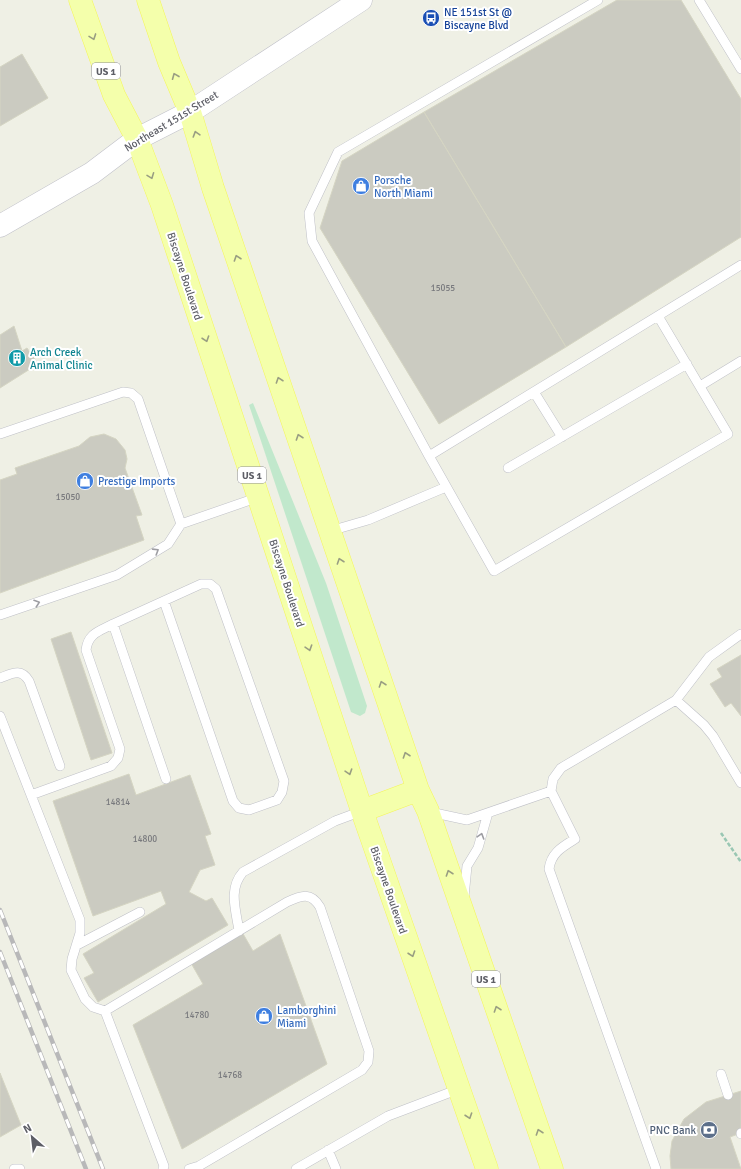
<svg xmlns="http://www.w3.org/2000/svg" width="741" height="1169" font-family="Signika,sans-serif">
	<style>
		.green { fill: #c1e8cc }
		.building { fill: #cbcbc1; stroke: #d5d5c3 }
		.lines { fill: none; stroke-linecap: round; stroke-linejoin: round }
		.lane-casing { stroke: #bfc0c7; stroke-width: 10 }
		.secondary-casing { stroke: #c0c1c9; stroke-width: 23 }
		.primary-casing { stroke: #f5f658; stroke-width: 23 }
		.path { stroke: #99c7b3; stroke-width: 2.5; stroke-dasharray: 4 2; stroke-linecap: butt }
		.lane { stroke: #fff; stroke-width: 9 }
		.secondary { stroke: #fff; stroke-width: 22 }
		.primary { stroke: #f4ffab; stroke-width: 22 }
		.rail-casing { stroke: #b8b8b9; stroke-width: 4.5 }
		.rail { stroke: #fff; stroke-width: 3; stroke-dasharray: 9; stroke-linecap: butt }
		.oneway { stroke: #999e82 }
		.oneway2 { stroke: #9e9ea3 }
		.labels { text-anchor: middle; stroke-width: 4; stroke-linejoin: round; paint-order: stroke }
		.number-label { font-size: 9px; fill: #78797d }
		.shield { fill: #fff; stroke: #8e8e94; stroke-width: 1 }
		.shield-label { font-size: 10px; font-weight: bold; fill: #5d5e66 }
		.transit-label { font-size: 11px; fill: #164399; stroke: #fff; text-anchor: start }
		.street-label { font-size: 11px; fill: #5d5e66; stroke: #fff }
		.shop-label { font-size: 11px; fill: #366cbe; stroke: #fff; text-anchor: start }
		.culture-label { font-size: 11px; fill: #0d838f; stroke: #fff; text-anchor: start }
		.service-label { font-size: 11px; fill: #4e5e75; stroke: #fff; text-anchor: end }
	</style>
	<rect width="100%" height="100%" fill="#eff0e5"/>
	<path class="green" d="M253,403L326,583L367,706L365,713L360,716L351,712L249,405Z"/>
	<path class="building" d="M617,0H681L741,99V237L566,347L424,112Z
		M22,54L48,98L0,126V67Z
		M424,112L566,347L439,424L320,228L342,161Z
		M14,326L22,351L27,348L38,364L0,388V335Z
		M104,434L116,439L125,450L127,459L125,468L142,515L136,516L144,540L0,593V480L17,474L15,468L79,446L90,437Z
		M71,632L112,753L91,760L51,639Z
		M741,655V716L731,703L725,707L710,684L722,677L717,669Z
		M129,774L136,795L190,775L211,834L205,836L215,865L200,870L189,892L206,901L212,898L228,925L98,1002L84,978L94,973L83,954L166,904L161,891L93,916L53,801Z
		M242,932L253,951L280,934L327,1064L182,1149L133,1025L203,984L191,963Z
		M0,1073L21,1125L0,1137Z
		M741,1091V1133L730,1137L741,1169H671L670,1156L672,1141L684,1119L706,1102Z"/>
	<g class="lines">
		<defs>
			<path id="lane" d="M598,0L338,152L309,213L312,241L429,456L494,571L728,434L658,316
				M699,0L741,69
				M700,386L741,361
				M534,392L562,437
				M0,434L123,392L131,393L138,399L181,524L259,497
				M429,456L741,265
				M508,468L687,364
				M330,531L368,520L446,487
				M0,615L117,575L168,544L181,524
				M113,624L201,584H210L216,589L284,781L282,792L277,800L249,810L239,808L233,801L164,601
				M0,678C13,673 21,668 29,681L60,766
				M676,700L709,657L741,634
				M0,716L80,920V933L72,959L71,970L85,999L93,1007L105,1011L164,1166L163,1169
				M31,795L111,766L118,758L120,749L86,650C88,633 100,631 113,624L166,779
				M430,812L467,820L551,791
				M464,897L467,866L478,848L488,813
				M239,931C236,910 228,889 243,872L335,821L362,811
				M77,945L140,912
				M105,1011L287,902C302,895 311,892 320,907L369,1051L368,1062L362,1070L199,1166L189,1169
				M721,1074L728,1095
				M741,1133V1134
				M328,1150L336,1169
				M14,1169H20
				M296,1169L388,1116L459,1089
				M656,1169L549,869C551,853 562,847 575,839L551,791L553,779L561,768L676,700L704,725L713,736L741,783"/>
			<path id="secondary" d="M0,226L92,173L137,139L190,112L361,0"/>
			<path id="primary" d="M80,0L114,95L137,139L162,205L362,811L487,1169
				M148,0L169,62L190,112L213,188L418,790L428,811L552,1169
				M362,811L418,790"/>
		</defs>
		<use href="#lane" class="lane-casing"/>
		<use href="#secondary" class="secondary-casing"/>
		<use href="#primary" class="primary-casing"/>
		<path class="path" d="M721,833L741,862"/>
		<use href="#lane" class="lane"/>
		<use href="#secondary" class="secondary"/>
		<use href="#primary" class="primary"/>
		<defs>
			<path id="rail" d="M0,910L103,1169
				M0,952L86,1169"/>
		</defs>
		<use href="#rail" class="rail-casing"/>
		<use href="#rail" class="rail"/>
	</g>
	<defs><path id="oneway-chevron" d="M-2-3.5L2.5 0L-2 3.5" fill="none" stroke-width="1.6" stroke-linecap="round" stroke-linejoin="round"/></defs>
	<g class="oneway">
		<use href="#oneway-chevron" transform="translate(93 37) rotate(70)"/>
		<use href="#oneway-chevron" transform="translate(175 76) rotate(-112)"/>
		<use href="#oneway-chevron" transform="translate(196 134) rotate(-107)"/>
		<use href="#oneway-chevron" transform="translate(151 176) rotate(69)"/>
		<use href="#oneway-chevron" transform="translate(237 258) rotate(-109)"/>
		<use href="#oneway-chevron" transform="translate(206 339) rotate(71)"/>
		<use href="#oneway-chevron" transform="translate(279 380) rotate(-109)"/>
		<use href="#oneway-chevron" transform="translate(299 437) rotate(-109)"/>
		<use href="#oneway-chevron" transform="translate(340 561) rotate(-109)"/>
		<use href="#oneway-chevron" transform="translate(309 648) rotate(72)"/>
		<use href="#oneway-chevron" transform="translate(382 684) rotate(-109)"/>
		<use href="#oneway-chevron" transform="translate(406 755) rotate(-109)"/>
		<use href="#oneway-chevron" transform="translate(349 772) rotate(72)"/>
		<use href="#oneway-chevron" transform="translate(449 873) rotate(-109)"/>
		<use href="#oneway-chevron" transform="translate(412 954) rotate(71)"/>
		<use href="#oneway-chevron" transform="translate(497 1009) rotate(-109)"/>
		<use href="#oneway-chevron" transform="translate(469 1116) rotate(71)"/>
		<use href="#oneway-chevron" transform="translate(539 1132) rotate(-109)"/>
	</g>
	<g class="oneway2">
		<use href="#oneway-chevron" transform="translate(156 551) rotate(-32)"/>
		<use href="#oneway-chevron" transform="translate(37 603) rotate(-19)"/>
		<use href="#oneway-chevron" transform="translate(481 836) rotate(-73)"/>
	</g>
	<defs>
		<symbol id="bus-disc" viewBox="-11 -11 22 22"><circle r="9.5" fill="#1a4fb4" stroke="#fff"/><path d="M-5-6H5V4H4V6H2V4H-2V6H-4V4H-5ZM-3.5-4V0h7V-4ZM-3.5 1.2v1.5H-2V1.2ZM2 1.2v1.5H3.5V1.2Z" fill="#fff"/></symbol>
		<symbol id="shop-disc" viewBox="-11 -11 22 22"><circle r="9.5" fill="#3f7fe0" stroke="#fff"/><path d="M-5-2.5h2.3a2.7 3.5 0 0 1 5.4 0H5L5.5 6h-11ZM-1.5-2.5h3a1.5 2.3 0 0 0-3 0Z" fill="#fff"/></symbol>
		<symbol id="building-disc" viewBox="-11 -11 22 22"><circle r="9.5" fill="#0f9aa8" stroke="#fff"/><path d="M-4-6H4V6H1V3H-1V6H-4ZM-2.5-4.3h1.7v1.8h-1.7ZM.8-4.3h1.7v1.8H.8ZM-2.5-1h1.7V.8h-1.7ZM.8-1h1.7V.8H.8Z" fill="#fff"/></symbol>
		<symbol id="bank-disc" viewBox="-11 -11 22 22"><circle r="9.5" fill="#5c6f8a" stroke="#fff"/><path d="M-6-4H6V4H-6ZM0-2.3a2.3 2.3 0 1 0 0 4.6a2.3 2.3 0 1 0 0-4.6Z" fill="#fff"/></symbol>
	</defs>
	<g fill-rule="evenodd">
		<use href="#bus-disc" x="421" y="8" width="20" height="20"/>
		<use href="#shop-disc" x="351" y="176" width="20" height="20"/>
		<use href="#building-disc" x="7" y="348" width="20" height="20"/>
		<use href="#shop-disc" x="75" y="471" width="20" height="20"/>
		<use href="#shop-disc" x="254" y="1006" width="20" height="20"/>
		<use href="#bank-disc" x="699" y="1120" width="20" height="20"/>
	</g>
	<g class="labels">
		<g class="number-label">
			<text x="443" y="291">15055</text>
			<text x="68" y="500">15050</text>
			<text x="118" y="805">14814</text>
			<text x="145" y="842">14800</text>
			<text x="197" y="1018">14780</text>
			<text x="230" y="1078">14768</text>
		</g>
		<g class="shield">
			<rect x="92" y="63" width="28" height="16" rx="3"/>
			<rect x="238" y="467" width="28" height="16" rx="3"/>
			<rect x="472" y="971" width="28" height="16" rx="3"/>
		</g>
		<g class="shield-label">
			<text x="106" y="75">US 1</text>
			<text x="252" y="479">US 1</text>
			<text x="486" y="983">US 1</text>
		</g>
		<g class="transit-label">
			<text x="444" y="16">NE 151st St @<tspan x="444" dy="13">Biscayne Blvd</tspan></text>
		</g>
		<g class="street-label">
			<text transform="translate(171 121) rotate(-31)" y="4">Northeast 151st Street</text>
			<text transform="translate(185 276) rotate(72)" y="4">Biscayne Boulevard</text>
			<text transform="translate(287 583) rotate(72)" y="4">Biscayne Boulevard</text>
			<text transform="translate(389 890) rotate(71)" y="4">Biscayne Boulevard</text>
		</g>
		<g class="shop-label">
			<text x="374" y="184">Porsche<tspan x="374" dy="13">North Miami</tspan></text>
			<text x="98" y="485">Prestige Imports</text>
			<text x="277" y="1014">Lamborghini<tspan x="277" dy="13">Miami</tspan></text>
		</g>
		<g class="culture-label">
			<text x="30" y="356">Arch Creek<tspan x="30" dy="13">Animal Clinic</tspan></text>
		</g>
		<g class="service-label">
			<text x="696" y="1134">PNC Bank</text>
		</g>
	</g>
	<g transform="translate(32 1137) rotate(332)" stroke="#ffffff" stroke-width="3" paint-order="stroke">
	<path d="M0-3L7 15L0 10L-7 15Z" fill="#5d5e66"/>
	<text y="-6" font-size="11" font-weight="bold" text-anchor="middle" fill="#5d5e66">N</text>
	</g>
</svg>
